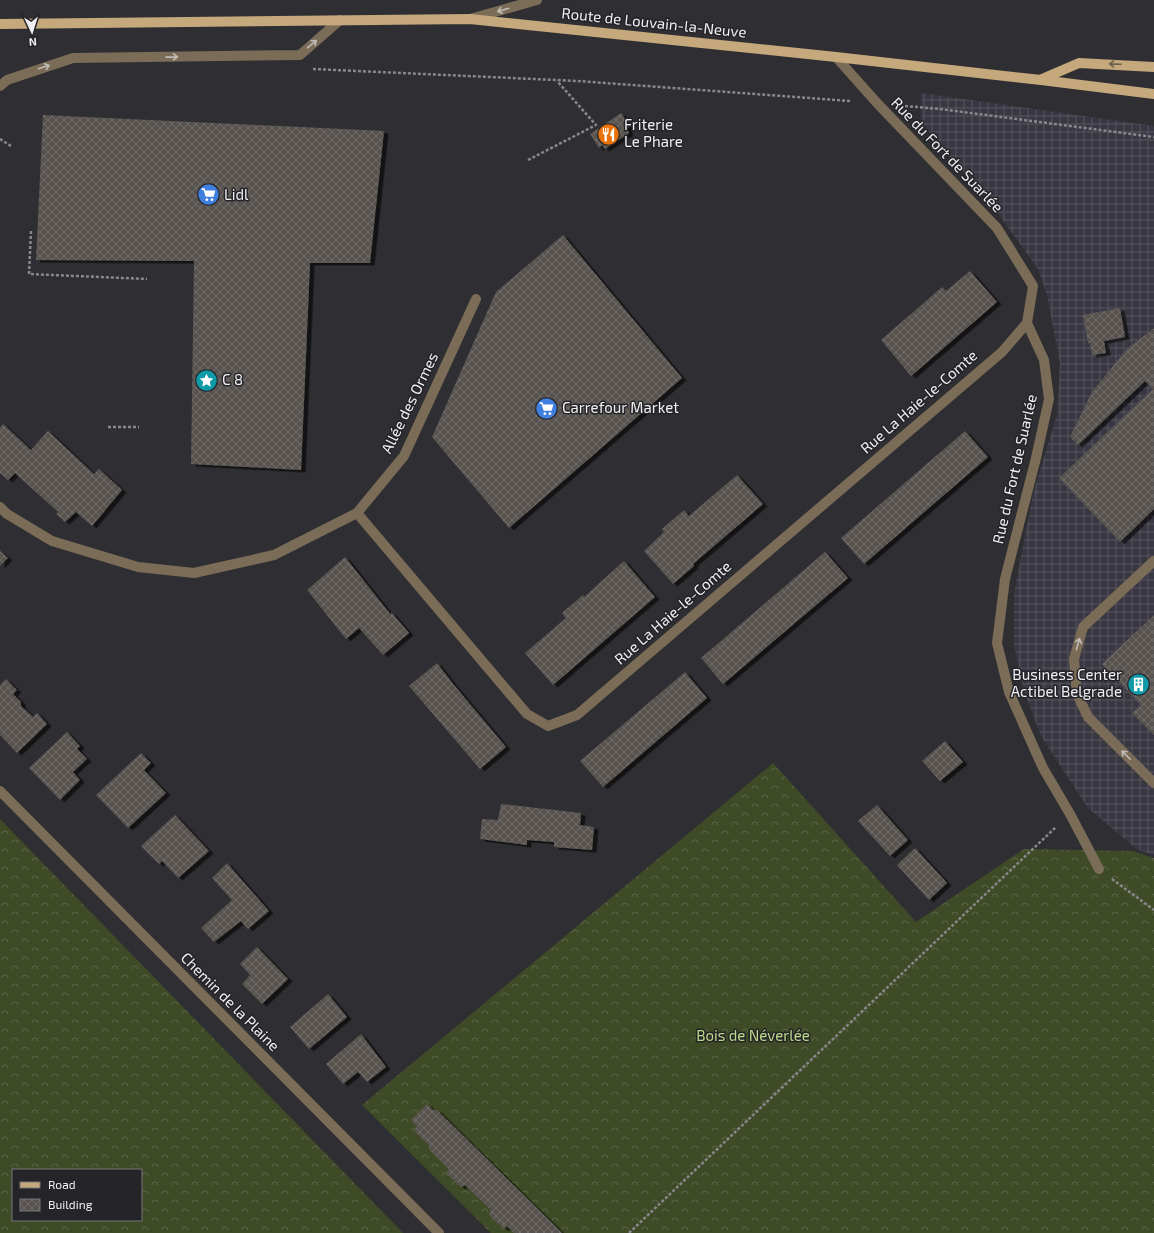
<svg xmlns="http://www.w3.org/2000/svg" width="1154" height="1233" font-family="'Exo 2',sans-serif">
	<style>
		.industrial { fill: url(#industrial-grid) }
		.forest { fill: url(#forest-crowns); fill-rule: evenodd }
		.building { fill: url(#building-cross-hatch); filter: url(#shadow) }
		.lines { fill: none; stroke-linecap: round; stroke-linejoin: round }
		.path { stroke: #88888b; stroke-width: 2.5; stroke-dasharray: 3 2; stroke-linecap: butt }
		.minor { stroke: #7a6c57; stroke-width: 10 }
		.major { stroke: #c5a87c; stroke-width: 10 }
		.oneway { stroke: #c1bbb5 }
		.oneway2 { stroke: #6d604e }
		.labels { text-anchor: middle; stroke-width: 3; stroke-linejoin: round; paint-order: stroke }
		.street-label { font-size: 15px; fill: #f0f0f3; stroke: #252529 }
		.poi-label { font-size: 15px; fill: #f0f0f3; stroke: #252529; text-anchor: start }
		.park-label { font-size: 15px; fill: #beda88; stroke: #252529 }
	</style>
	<defs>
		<pattern id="industrial-grid" width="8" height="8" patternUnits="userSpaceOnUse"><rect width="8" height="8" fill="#393742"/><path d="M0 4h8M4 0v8" fill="none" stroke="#56545e"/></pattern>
		<pattern id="forest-crowns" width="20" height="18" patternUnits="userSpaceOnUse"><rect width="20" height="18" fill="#3f4b27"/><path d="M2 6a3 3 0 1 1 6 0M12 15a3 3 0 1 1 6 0" fill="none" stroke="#5b6547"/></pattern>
		<pattern id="building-cross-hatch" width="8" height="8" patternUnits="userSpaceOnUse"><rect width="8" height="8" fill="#585350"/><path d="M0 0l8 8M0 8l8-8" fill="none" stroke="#706c6a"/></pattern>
		<filter id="shadow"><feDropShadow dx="4.5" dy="2.5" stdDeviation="0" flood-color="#0009"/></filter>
	</defs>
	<rect width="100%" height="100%" fill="#2f2f33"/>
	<path class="industrial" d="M921,93L1154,126V855L1138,850L1088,808L1041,736L1023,688L1014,646V594L1033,494L1057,415L1060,364L1047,295L1038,269L987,198L939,145L921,121Z"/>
	<path class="forest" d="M773,763L916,922L1024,849L1132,851L1154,858V1233H491L362,1105Z
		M0,819L403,1233H0ZM13,1170H141V1220H13Z"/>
	<path class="building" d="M621,113L630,126L627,129L629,133L605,149L602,145L599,148L590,134Z
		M43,115L384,131L370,263H310L301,470L191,464L194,261L36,260Z
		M563,235L682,378L509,528L432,437L496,292Z
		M970,271L997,302L911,376L881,340L942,287L946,291Z
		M1120,308L1125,337L1104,341L1106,353L1092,355L1090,343H1088L1083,315Z
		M1154,328V509L1120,542L1059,478L1153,389L1145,381L1078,445L1070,437L1092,392L1127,349Z
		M3,424L31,450L48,431L94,474L99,469L122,490L92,526L76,512L65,522L56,514L58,512L15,473L8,480L0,473V428Z
		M965,431L988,457L864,564L841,538Z
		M737,475L763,504L693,564L694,566L673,584L644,551L664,532L662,529L684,510L689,516Z
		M0,551L8,558L0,566Z
		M825,552L848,578L723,684L701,658Z
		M345,557L391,615V612L409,633L383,655L359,628L346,639L307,590Z
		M624,561L655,597L553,685L525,653L566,618L562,613L583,595L584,597Z
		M1154,615V735L1132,713L1141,705L1102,664Z
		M437,663L454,685L506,747L480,769L409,686Z
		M685,672L707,698L603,787L580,761Z
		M6,679L17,690L13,694L21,702V706L33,717L37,713L47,724L17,753L0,735V685Z
		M67,732L80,746L77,749L87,759L73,772L80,780L60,800L29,768Z
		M945,741L963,762L940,781L922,761Z
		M141,753L151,763L144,770L166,793L128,828L96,795Z
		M501,804L581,813L580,825L594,827L592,850L554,847V842L527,840V845L480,839L482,819L498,820Z
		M877,805L908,840L890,856L858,821Z
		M175,815L209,851L178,878L162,861L159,864L141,846Z
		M915,848L947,883L929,900L897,865Z
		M227,863L269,911L248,929L241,921L214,942L201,928L232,900L212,878Z
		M257,947L288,979L262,1004L242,984L250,975L240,964Z
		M328,994L347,1017L309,1049L290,1027Z
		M361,1034L386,1067L367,1082L358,1072L343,1084L326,1064Z
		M427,1104L433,1110H437L562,1233H514L507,1226L504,1229L489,1215L491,1210L465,1185L461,1187L446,1173L449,1169L429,1149V1145L414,1131L417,1127L411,1120Z"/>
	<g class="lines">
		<path class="path" d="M313,69L578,81L850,101
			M905,106L940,109L1154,137
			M0,139L11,146
			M528,160L596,125L557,81
			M31,231L29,274L147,279
			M108,427H139
			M1112,879L1154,910
			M629,1233L1056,827"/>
		<path class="minor" d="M470,19L537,0
			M836,57L877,103L997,228L1033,286L1027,323L1044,360L1049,399L1036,458L1005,579L997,643L1009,692L1043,768L1070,814L1099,869
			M0,86L7,80L73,58L300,55L340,20
			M0,507L7,514L52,541L138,567L194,573L274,555L357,513L404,456L476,299
			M357,513L527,714L548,726L577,715L1002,352L1027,323
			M1154,561L1083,627L1074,659L1077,694L1088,717L1154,783
			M0,791L439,1233"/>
		<path class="major" d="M0,24L470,19L836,57L1041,80L1154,94
			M1042,79L1079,63L1154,67"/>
	</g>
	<defs><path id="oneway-shaft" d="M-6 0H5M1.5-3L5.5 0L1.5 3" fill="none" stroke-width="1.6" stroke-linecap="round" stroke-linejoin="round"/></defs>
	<g class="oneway">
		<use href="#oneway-shaft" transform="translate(503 10) rotate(164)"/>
		<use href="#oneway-shaft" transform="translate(312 44) rotate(-40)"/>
		<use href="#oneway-shaft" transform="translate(172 57) rotate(-1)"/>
		<use href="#oneway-shaft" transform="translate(44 67) rotate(-17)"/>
		<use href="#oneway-shaft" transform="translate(1078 644) rotate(-74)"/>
		<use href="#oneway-shaft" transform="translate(1126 755) rotate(-135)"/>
	</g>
	<use class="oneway2" href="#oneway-shaft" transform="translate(1115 64) rotate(-178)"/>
	<defs>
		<symbol id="restaurant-disc" viewBox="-11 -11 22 22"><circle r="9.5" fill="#e8710a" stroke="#252529"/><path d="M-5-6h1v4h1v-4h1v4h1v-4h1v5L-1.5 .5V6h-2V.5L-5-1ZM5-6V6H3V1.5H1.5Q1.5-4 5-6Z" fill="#fff"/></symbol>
		<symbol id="supermarket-disc" viewBox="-11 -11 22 22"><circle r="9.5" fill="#3f7fe0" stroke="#252529"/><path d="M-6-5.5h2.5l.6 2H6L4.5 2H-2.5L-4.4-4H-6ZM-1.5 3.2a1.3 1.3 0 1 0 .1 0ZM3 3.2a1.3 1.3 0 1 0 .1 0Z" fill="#fff"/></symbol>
		<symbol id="sight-disc" viewBox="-11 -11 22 22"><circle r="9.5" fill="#0f9aa8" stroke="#252529"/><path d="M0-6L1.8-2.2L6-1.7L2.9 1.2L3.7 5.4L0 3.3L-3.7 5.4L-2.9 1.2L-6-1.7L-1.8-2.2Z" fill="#fff"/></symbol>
		<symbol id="building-disc" viewBox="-11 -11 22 22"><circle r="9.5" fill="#0f9aa8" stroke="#252529"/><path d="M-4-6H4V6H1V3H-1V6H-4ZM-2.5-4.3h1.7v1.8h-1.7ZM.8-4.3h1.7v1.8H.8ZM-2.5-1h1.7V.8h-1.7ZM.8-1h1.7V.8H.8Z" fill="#fff"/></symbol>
	</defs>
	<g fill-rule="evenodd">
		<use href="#restaurant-disc" x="596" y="122" width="25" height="25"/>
		<use href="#supermarket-disc" x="196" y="182" width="25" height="25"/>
		<use href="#sight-disc" x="194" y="368" width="25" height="25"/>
		<use href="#supermarket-disc" x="534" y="396" width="25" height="25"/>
		<use href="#building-disc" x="1126" y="672" width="25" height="25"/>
	</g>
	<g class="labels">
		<g class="street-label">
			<text transform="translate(654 23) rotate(6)" y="5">Route de Louvain-la-Neuve</text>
			<text transform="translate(947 155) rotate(46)" y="5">Rue du Fort de Suarlée</text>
			<text transform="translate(919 402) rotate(-41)" y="5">Rue La Haie-le-Comte</text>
			<text transform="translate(410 403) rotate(-64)" y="5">Allée des Ormes</text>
			<text transform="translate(1015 469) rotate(-77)" y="5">Rue du Fort de Suarlée</text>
			<text transform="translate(673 613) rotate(-41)" y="5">Rue La Haie-le-Comte</text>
			<text transform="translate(230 1002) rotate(45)" y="5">Chemin de la Plaine</text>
		</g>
		<g class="poi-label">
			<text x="624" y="130">Friterie<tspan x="624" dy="17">Le Phare</tspan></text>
			<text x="224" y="200">Lidl</text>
			<text x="222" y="385">C 8</text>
			<text x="562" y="413">Carrefour Market</text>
			<text x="1122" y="680" text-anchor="end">Business Center<tspan x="1122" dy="17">Actibel Belgrade</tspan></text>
		</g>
		<g class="park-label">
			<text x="753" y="1041">Bois de Néverlée</text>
		</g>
	</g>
	<rect x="12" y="1169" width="130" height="52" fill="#252529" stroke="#76767a"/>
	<rect x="20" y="1182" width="20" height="6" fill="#c5a87c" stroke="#76767a"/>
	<text x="48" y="1189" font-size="12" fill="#f0f0f3">Road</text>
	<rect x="20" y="1199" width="20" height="12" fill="url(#building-cross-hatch)" stroke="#76767a"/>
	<text x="48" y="1209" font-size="12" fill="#f0f0f3">Building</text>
	<g transform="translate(32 32) rotate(176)" stroke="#252529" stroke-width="3" paint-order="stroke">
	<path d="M0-3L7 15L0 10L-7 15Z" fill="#f0f0f3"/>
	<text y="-6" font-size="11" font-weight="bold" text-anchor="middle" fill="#f0f0f3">N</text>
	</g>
</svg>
